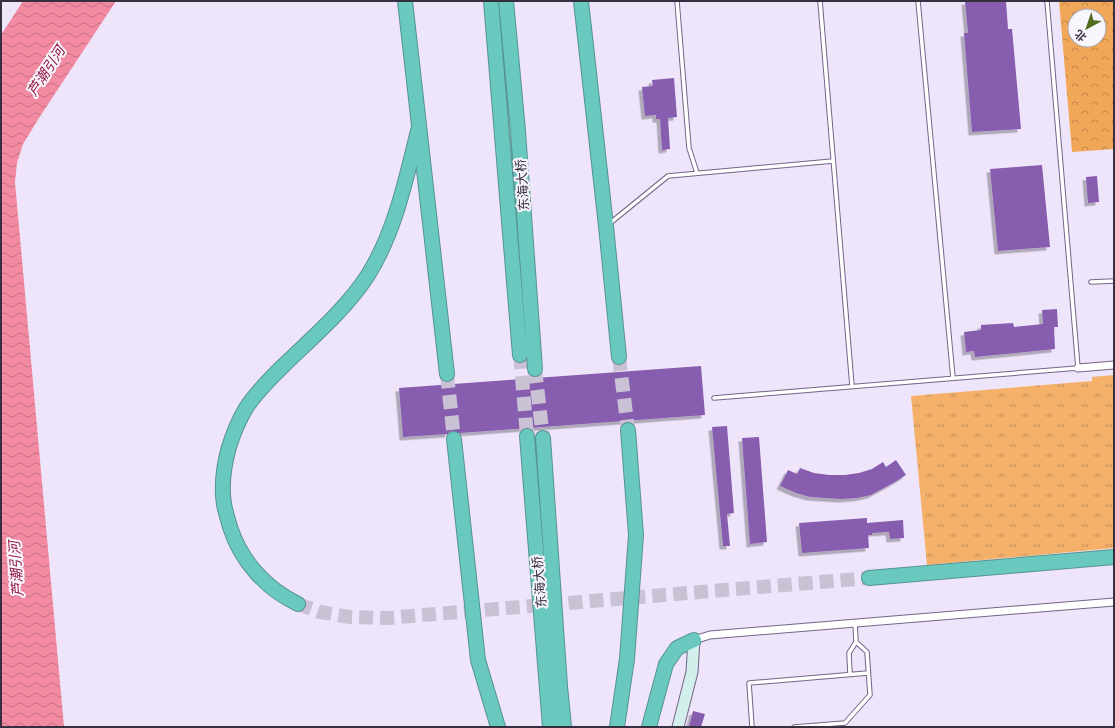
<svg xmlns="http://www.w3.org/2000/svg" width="1115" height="728" font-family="Poppins,'Noto Sans SC',sans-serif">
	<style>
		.grass { fill: url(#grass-tufts) }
		.forest { fill: url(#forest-crowns); fill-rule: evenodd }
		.water { fill: url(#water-waves) }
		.building { fill: #875daf; filter: url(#shadow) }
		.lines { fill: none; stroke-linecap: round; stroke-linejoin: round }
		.motorway-tunnel { stroke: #cac1d5; stroke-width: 14; stroke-dasharray: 14 7; stroke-linecap: butt }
		.service-casing { stroke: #746585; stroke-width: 5.5 }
		.minor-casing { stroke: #746585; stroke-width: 9 }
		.secondary-casing { stroke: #746585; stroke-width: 13 }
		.motorway-casing { stroke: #579392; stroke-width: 16 }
		.service { stroke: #fff; stroke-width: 3.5 }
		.minor { stroke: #fff; stroke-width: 7 }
		.secondary { stroke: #d2efec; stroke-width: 11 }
		.motorway { stroke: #69c9bf; stroke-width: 14 }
		.labels { text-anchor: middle; stroke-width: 4; stroke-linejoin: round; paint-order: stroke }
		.street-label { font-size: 13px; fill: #362f3d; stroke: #f8f5fd }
		.water-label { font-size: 14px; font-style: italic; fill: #901341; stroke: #f8f5fd }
	</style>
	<defs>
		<pattern id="grass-tufts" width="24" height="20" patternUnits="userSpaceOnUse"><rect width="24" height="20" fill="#f5b169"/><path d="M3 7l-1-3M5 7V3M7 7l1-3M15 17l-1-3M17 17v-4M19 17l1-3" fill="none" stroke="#c79058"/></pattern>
		<pattern id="forest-crowns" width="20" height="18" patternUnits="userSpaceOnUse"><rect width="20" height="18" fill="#f0a757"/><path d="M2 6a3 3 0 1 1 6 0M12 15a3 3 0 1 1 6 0" fill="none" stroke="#c38849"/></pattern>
		<pattern id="water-waves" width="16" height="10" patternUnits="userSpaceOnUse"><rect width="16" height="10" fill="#f28aa1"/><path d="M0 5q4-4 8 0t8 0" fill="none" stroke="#c57184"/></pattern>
		<filter id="shadow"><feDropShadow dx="-3.5" dy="3.5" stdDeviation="0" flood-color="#0004"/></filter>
	</defs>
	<rect width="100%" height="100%" fill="#efe5fb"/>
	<path class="grass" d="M1114,375V548L927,565L911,396L1092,381V377Z"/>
	<path class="forest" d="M1059,1H1114V149L1072,152ZM1075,16H1099V40H1075Z"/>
	<path class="water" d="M23,1H116L39,118L23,144L17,163L15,182L64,727H1V35Z"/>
	<path class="building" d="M965,1H1006L1008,29H1012L1021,129L972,132L964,33H968Z
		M674,78L677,117L668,118L670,149L662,150L660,119H656V115L645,116L642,87L653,86L652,80Z
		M1042,165L1050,247L998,251L990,169Z
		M1097,176L1099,202L1088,203L1086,177Z
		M1057,309L1058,327H1054L1055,349L975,357L974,351L966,352L964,332L981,330V325L1013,323L1014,327L1043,324L1042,310Z
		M701,366L705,415L460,433L453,431L449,432L448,434L403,437L399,388Z
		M727,426L734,513L727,514L730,546H723L712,427Z
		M759,437L767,542L750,544L742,438Z
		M896,460L906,475L895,482L871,495L857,498L841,499L810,497L796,493L780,486L788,470L797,474L800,468L814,473L829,475H845L859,473L872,469L883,462L886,467Z
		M867,518V523L903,520L904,538L890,539L889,532L872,533V535H868L869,548L802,553L799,523Z
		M693,711L705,714L701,727H689Z"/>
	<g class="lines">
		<path class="motorway-tunnel" d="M520,355L527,436
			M619,357L628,430
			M535,369L543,438
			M447,374L454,439
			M298,604L320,612L350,617L387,618L869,578"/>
		<defs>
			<path id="service" d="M677,1L689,148L697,173
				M820,1L852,386
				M918,1L953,378
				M609,224L668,176L833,161
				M1091,282L1114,281
				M714,398L1078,368L1047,1
				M850,674L849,653L856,642L855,623
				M752,727L749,683L868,673
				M794,727L845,723L870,695L867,652L856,642"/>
			<path id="minor" d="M1078,368L1114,365
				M694,640L710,635L1114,602"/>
			<path id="secondary" d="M678,727L692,672L694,640"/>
			<path id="motorway" d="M405,1L447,374
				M491,1L520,355
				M506,1L518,131L535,369
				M581,1L606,226L619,357
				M527,436L550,727
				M543,438L560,686L564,727
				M454,439L478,660L498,727
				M869,578L1114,557
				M298,604C266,589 241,561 230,527C228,519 225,511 224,504C221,485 224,465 229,447C233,434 239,420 246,408C256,392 270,379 284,365C312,338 347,308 368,275C396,230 406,178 419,127
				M617,727L627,659L636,535L628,430
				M649,727L666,664L677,648L694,640"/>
		</defs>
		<use href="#service" class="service-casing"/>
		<use href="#minor" class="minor-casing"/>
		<use href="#secondary" class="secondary-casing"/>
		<use href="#motorway" class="motorway-casing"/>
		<use href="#service" class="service"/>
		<use href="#minor" class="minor"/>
		<use href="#secondary" class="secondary"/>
		<use href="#motorway" class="motorway"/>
	</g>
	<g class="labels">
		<g class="street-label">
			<text transform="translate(522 185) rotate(-94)" y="5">东海大桥</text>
			<text transform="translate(539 582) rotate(-95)" y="5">东海大桥</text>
		</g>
		<g class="water-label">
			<text transform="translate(46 71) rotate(-57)" y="5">芦潮引河</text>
			<text transform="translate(16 569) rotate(-94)" y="5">芦潮引河</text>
		</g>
	</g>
	<rect width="1115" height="728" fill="none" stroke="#362f3d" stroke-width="4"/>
	<g transform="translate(1087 28) rotate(220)"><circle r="19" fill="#f8f5fd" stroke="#aaa6b0"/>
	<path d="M0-3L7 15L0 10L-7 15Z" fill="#516b1d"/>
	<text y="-6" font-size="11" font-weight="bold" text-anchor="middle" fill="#362f3d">北</text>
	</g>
</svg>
